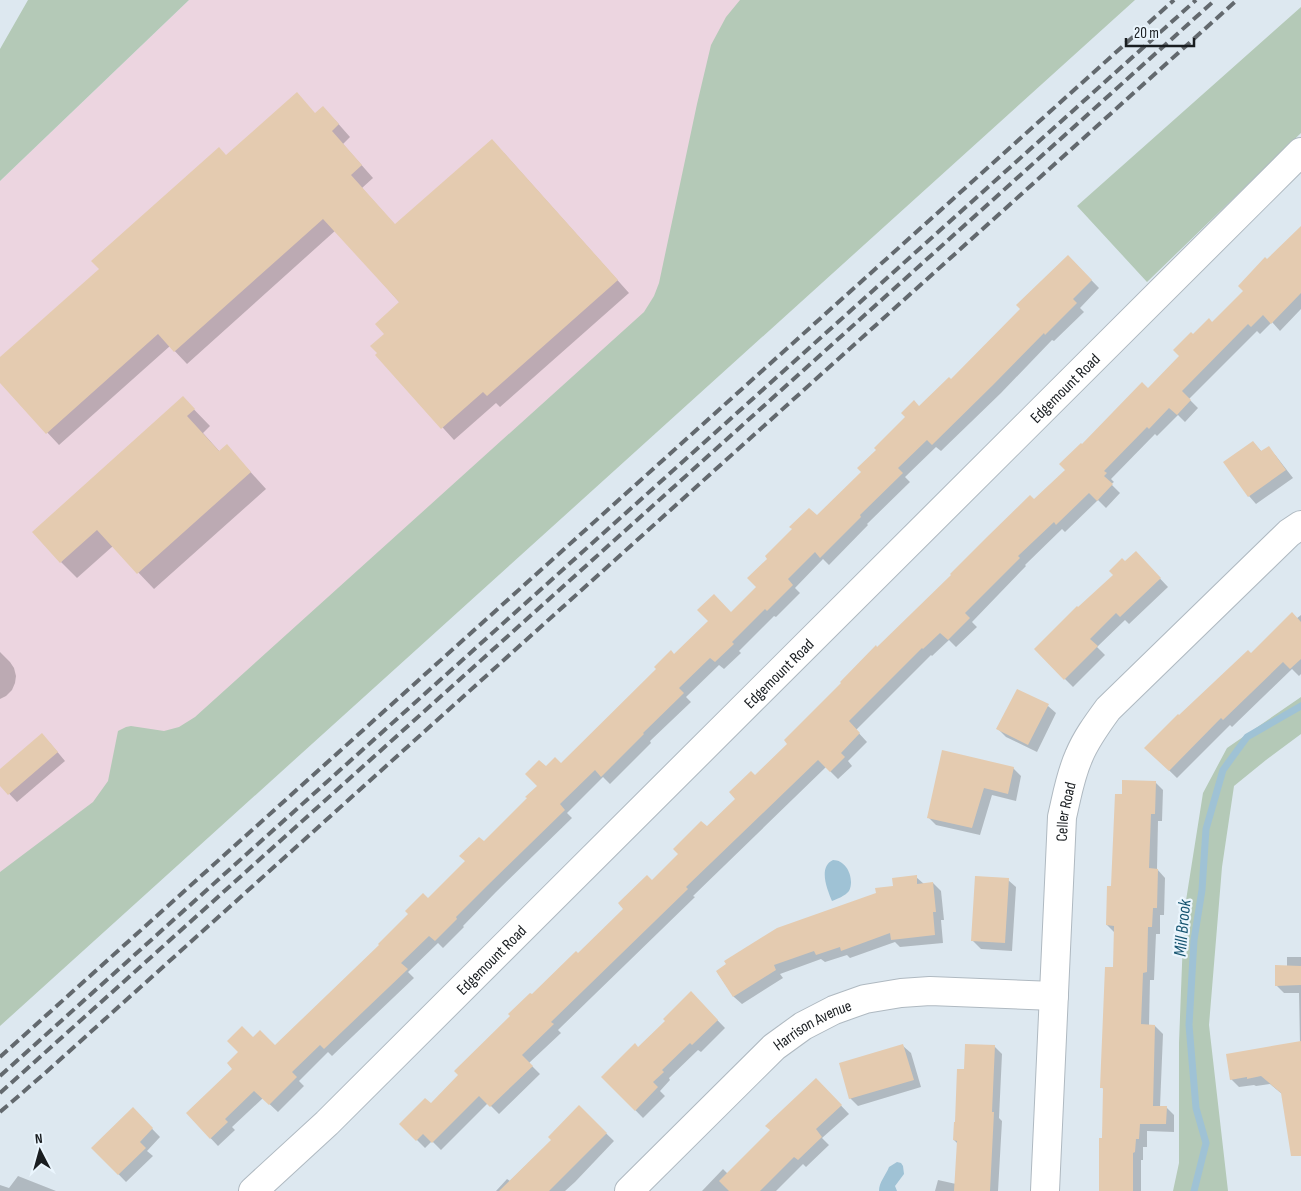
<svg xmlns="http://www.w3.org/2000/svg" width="1301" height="1191" font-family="'Sofia Sans Condensed',sans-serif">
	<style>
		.industrial { fill: #ecd5e0 }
		.green { fill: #b4c9b7 }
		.water { fill: #9fc2d5 }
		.shadow { fill: #0003 }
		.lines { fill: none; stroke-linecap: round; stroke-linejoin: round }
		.stream { stroke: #9fc2d5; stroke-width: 7 }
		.building { fill: #e4cbb0 }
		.minor-casing { stroke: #afb9c1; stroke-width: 30 }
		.minor { stroke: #fff; stroke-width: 28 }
		.rail { stroke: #63696e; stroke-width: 4; stroke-dasharray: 10 5; stroke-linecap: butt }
		.labels { text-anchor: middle; stroke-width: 4.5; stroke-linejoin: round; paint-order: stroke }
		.street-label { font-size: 16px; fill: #191d20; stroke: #eaf5fd }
		.water-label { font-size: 18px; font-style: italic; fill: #155470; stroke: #eaf5fd }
	</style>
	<rect width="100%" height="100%" fill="#dde8f0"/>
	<path class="industrial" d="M189,0H1029L0,909V181Z"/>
	<path class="green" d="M28,0H189L0,181V49Z
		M740,0H1135L0,1026V872L93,802L108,781L118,731L126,727L131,726L164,731L179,727L195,717L644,312L654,296L659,283L697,104L711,45L726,17Z
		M1301,7V133L1147,282L1077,206Z
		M1301,697V734L1266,760L1234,786L1222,867L1209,1025L1228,1191H1173L1179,1163V1043L1184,913L1203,793L1227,748Z"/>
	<path class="water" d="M833,860C847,860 855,879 849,891C845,896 837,899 832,901C827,889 818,867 833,860Z
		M897,1162L901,1163L903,1166L904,1174L895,1186L897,1191H879C879,1182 886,1175 889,1167Z"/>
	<path class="shadow" d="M316,114L335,120L350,137L343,144L373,178L362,188L396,226L504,153L629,293L500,407L496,403L454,440L377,355L400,303L336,230L187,364L170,346L59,445L0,382V359L227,157Z
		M1301,228V309L1280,331L1272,322L1260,334L1257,331L1189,399L1198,408L1185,422L1178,415L1157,436L1155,434L1111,479L1114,482L1111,484L1120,493L1106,508L1098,500L1065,532L1062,529L1025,565L1026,566L972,622L977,627L956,647L949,640L932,656L931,655L856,730L867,742L848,761L852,766L838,779L826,767L693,896L695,897L558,1030L561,1033L529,1063L540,1074L499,1114L488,1103L441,1150L432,1141L425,1148L401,1124L431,1105L532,996L578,955L737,799L755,776L789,744L877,648L1067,470L1083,446L1148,389L1180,356L1193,336L1212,324L1245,291L1267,261Z
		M1068,256L1099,288L1080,308L1084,312L1054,341L1052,340L1001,393L941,451L936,447L905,477L910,482L867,524L868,525L829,565L823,559L795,588L800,593L776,617L774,616L739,651L741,653L724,669L719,665L686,697L691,702L650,741L651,743L610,784L603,777L567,813L572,818L496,892L463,926L464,927L443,948L438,943L408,972L414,978L332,1056L328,1052L299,1081L304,1086L278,1112L263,1098L232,1127L235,1130L218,1146L187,1113L234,1069L253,1039L275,1047L428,900L528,798L538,786L546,768L561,765L675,656L731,614L758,587L817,517L863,472L920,408L951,381L1022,309Z
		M183,398L210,426L203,433L220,452L227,446L266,489L154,589L113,546L77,578L61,562Z
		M1253,442L1262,452L1269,448L1276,456L1293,478L1256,504L1249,496Z
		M1136,553L1168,587L1129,624L1125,620L1097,647L1105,655L1073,687L1035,649L1115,575Z
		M1301,615V674L1299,676L1292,669L1232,727L1230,725L1177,778L1146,748L1251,655Z
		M0,652L10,662L14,668L16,676L15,683L12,690L6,696L0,699Z
		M1048,706L1056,713L1037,752L1006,737L998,729Z
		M50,743L65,761L17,802L0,784V771Z
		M1013,768L1021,776L1016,801L992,795L980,835L936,825L928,817Z
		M1155,782L1163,790L1162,821H1158L1157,869L1165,878L1164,915H1160V934H1156L1154,980H1150L1149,1026H1155L1163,1034L1160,1107H1166L1174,1115V1132L1147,1131V1147H1143V1160H1141V1191H1100L1105,1090L1101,1087L1114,969L1115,933L1107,925L1123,796Z
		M916,877L924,884L933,883L941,891L944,920H941L943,943L900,947L895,942L850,958L847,955L825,962L821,959L780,974L783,978L742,1004L734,997L717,972Z
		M1008,880L1016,887L1012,951L981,949L973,941Z
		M1287,957H1301V1142L1282,1094L1270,1084L1256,1086L1254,1085L1239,1087L1231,1079L1300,1043L1299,993H1284L1276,985L1287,967Z
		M691,993L725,1028L701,1052L698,1050L669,1078L670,1080L660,1091L665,1096L643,1118L603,1077L638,1048L667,1021Z
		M903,1046L911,1053L921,1087L858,1106L850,1098Z
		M994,1046L1002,1054L999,1118L1002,1121L998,1191H935L938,1180L956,1184L958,1144L954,1140L965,1070Z
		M816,1079L849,1114L822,1138L829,1145L806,1167L803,1164L776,1191H702L723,1169L728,1174L771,1130Z
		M579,1107L614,1141L575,1182L565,1191H496L507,1179L510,1181L552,1140Z
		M133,1109L160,1137L147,1151L153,1156L126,1182L93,1148Z
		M18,1176L56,1191H0V1185L9,1188Z"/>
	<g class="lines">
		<path class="stream" d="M1194,1191L1206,1143L1196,1108L1189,1025L1194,940L1202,890L1206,829L1223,770L1247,737L1301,706"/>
	</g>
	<path class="building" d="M297,92L315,113L323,106L339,124L332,131L362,165L351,175L395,224L492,139L618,280L487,396L483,392L441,429L375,355L377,353L370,346L384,334L375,324L399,302L323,219L174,352L158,334L46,434L0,383V357L99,269L91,261L219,147L226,155Z
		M1301,226V293L1271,324L1263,315L1251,327L1248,324L1182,391L1191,400L1177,415L1169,408L1149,429L1147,427L1104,471L1107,473L1104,476L1113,484L1097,501L1089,493L1056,525L1054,522L1018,556L1020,558L965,613L970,618L948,640L940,633L923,649L922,648L849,721L860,733L841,753L845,757L830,772L818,760L686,887L688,889L551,1022L554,1024L522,1055L533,1066L490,1107L479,1096L432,1143L423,1134L416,1141L399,1124L425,1098L431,1103L458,1075L454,1071L510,1016L508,1014L530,993L532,994L576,951L578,953L623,909L618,903L647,875L652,880L678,854L673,849L701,821L707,826L735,799L729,792L751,771L755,775L787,744L784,740L841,683L840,682L876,645L877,647L951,575L950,574L987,537L1030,495L1034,499L1065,470L1059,464L1081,443L1082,444L1142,382L1148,388L1179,356L1173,350L1191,332L1193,334L1209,318L1212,322L1243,291L1238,286L1265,257L1267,259Z
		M1068,255L1092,280L1073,299L1077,303L1045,335L1044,333L993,385L932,445L927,440L898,468L903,473L860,515L861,517L820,558L815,552L788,579L793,585L767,611L765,609L732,642L734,644L715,662L710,658L679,688L684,693L643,733L644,734L601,777L595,770L560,804L565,810L488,885L456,917L457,919L435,941L429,936L401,963L408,969L324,1049L320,1045L292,1072L297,1077L269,1105L254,1091L225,1119L228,1122L210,1139L186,1113L232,1069L227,1063L238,1052L227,1041L242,1026L253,1037L260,1030L275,1045L379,945L378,944L408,914L405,911L423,893L428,898L465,861L459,856L479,837L484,841L527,798L525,797L537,786L525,774L539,760L546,766L555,757L561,763L656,669L654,667L671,650L674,654L708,621L697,610L714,594L731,612L756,587L747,578L767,559L765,556L792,529L789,527L809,508L817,515L861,472L857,468L876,450L874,448L905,417L901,413L914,400L919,406L949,377L951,379L1020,309L1016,305Z
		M183,396L195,409L187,416L219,451L227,444L251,472L137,574L97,530L60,563L32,532Z
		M1253,441L1261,451L1269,446L1286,470L1248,497L1223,462Z
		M1136,551L1161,578L1120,617L1116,613L1090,639L1098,646L1064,680L1034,649L1077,606L1078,607L1113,575L1109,571L1122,558L1125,561Z
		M1292,612L1301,622V659L1290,669L1283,662L1223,720L1221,718L1169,771L1144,748L1178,714L1179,715L1248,650L1251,653Z
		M1017,689L1049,704L1028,745L996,729Z
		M42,733L58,752L8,795L0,786V769Z
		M942,750L1014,767L1008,794L984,788L972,828L927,818Z
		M1122,780L1156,781L1155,814H1151L1149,868L1158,869L1157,908H1153L1152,927H1148L1147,972L1143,973L1141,1024L1155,1025L1153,1106H1167L1166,1124H1140L1139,1139H1136L1135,1152L1133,1153V1191H1099V1138H1102L1103,1088H1100L1105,967H1113L1114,926L1106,925L1107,886H1111L1115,794H1122Z
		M917,875V884L933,882L936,912H933L935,935L891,940L890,933L841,951L840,947L816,955L814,951L774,965L776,970L733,997L716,971L726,964L724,961L777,928L876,893L875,888L893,886L892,878Z
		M975,876L1009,878L1005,943L971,941Z
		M1275,965L1301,966V985L1275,986Z
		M691,991L718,1020L692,1045L690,1043L662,1070L664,1072L653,1082L658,1087L635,1111L601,1077L635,1043L638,1047L665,1021L663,1019Z
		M1301,1041V1156H1291L1281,1093L1261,1076L1247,1079V1077L1230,1080L1226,1054Z
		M903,1044L914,1080L849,1099L839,1063Z
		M965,1044L995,1045L992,1112H994L990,1191H954L957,1141L953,1140L954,1122H955L957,1069H964Z
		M816,1078L842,1105L816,1129L822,1137L798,1160L794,1157L760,1191H729L719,1181L770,1130L765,1126Z
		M579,1105L607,1133L549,1191H499L551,1140L548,1137Z
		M133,1107L153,1128L140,1142L146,1148L118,1175L91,1148Z"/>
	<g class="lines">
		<defs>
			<g id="minor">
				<path id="s1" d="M253,1191L327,1123L1301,152"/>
				<path id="s2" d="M629,1191L774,1047L803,1026L834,1010L865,999L901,993L930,991L1054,996"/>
				<path id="s3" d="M1045,1191L1062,817C1067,796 1070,776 1079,756C1086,739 1097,724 1108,709L1289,533L1301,525"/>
			</g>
		</defs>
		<use href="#minor" class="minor-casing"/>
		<use href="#minor" class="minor"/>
		<path class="rail" d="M0,1057L1174,0
			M0,1076L1196,0
			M0,1093L1215,0
			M0,1112L44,1074L1237,0"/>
	</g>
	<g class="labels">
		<g class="street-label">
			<text dy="6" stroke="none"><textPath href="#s1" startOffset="1142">Edgemount Road</textPath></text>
			<text dy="6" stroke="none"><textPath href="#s1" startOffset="738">Edgemount Road</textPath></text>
			<text dy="6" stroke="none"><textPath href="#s3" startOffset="380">Celler Road</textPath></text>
			<text dy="6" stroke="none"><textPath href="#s1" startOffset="332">Edgemount Road</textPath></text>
			<text dy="6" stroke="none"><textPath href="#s2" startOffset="249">Harrison Avenue</textPath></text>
		</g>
		<g class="water-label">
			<text transform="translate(1182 928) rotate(-85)" y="6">Mill Brook</text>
		</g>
	</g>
	<g transform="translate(40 1151) rotate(354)" stroke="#eaf5fd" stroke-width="4" paint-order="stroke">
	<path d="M0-4L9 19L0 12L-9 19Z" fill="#191d20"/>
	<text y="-8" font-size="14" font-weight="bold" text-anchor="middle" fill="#191d20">N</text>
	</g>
	<path d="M1126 38v8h68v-8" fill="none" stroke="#191d20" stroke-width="2.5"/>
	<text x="1134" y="38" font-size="15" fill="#191d20" stroke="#eaf5fd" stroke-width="4" paint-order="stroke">20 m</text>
</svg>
